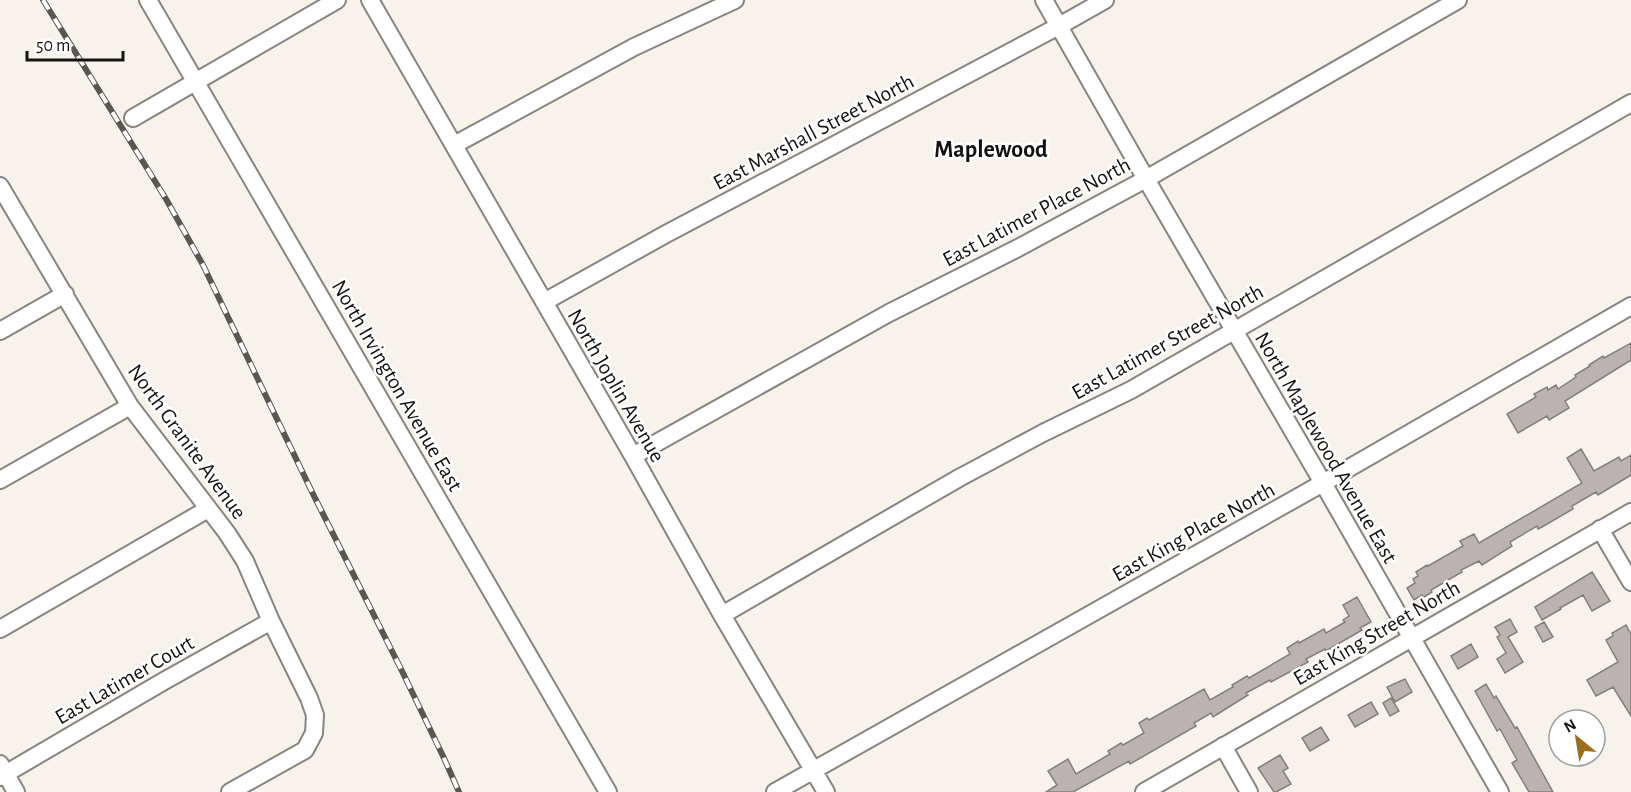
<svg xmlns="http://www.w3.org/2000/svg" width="1631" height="792" font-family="'Alegreya Sans',sans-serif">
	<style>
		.building { fill: #bbb3b1; stroke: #867e7c; stroke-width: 1.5 }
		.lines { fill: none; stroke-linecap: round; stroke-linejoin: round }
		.minor-casing { stroke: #89847f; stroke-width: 20 }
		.minor { stroke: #fff; stroke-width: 16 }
		.rail-casing { stroke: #595653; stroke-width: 6 }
		.rail { stroke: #fff; stroke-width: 4; stroke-dasharray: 11; stroke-linecap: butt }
		.labels { text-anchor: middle; stroke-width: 5; stroke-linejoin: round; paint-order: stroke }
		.street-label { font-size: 22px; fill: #141210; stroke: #fff }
		.neighbourhood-label { font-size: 24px; font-weight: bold; fill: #141210; stroke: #fff }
	</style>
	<rect width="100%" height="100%" fill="#f8f2ec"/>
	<path class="building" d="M1631,343V360L1565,401L1569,408L1549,420L1547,416L1518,433L1507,414L1536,397L1534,394L1547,387L1548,390L1556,385L1558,389L1576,377L1575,375L1590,366L1589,365L1603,356L1604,358Z
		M1581,449L1594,471L1619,457L1621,461L1631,455V475L1598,495L1596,492L1572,506L1573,509L1542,527L1538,529L1537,526L1510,542L1512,546L1482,565L1479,561L1461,570L1462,572L1431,590L1432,592L1424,597L1422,595L1414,600L1407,588L1415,583L1413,579L1418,576L1416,572L1427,565L1428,566L1463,546L1460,541L1474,534L1479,543L1582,483L1567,458Z
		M1592,572L1610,601L1592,611L1583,595L1560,608L1561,609L1542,620L1535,607Z
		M1357,597L1371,622L1360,628L1362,630L1326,651L1325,649L1306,659L1308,662L1271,682L1270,680L1246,693L1248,695L1216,715L1213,717L1211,713L1194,723L1196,726L1130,764L1129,761L1073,792H1046L1057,785L1048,771L1068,759L1076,774L1110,754L1108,751L1121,743L1123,745L1144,733L1139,723L1147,718L1149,720L1204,689L1210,700L1233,687L1232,685L1247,676L1249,678L1290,654L1287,648L1298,641L1299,643L1324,629L1326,633L1345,622L1343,620L1349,616L1343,605Z
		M1510,619L1517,632L1508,637L1523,662L1505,673L1497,659L1506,653L1497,637L1500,635L1495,627Z
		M1544,622L1553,637L1543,642L1535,627Z
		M1626,625L1631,634V716L1613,687L1596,696L1587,680L1618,662L1606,640L1613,636L1612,633Z
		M1471,644L1478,657L1458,669L1451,656Z
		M1405,679L1412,692L1395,702L1387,687Z
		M1486,684L1494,698L1496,696L1515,728L1517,727L1553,792H1529L1512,763L1517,760L1500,729L1497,731L1475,691Z
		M1391,698L1399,711L1390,716L1383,703Z
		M1371,702L1378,714L1355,727L1348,715Z
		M1321,727L1329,740L1310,751L1302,738Z
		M1280,755L1288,768L1283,771L1291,784L1276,792H1274L1258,768Z"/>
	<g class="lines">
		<defs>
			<path id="minor" d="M148,0L608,792
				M370,0L633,456L722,615L826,792
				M1044,0L1146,179L1323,483L1500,792
				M133,118L337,0
				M454,145L634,47L735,0
				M0,186L130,406L227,533L245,561L271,621L309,698L315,715L314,733L305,750L230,792
				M544,302L666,234L1059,26L1105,0
				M0,331L65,294
				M633,456L889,313L1018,248L1146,179L1458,0
				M0,480L130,406
				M1600,529L1631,582
				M722,615L959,478L1043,433L1131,390L1631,103
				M0,629L208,509
				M1223,746L1249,792
				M0,764L16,792
				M0,777L164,681L271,621
				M775,792L1323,483L1631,306
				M1144,792L1631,512"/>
		</defs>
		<use href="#minor" class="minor-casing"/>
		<use href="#minor" class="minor"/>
		<defs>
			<path id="rail" d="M43,0L166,199L203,265L313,494L400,667L443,756L459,792"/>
		</defs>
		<use href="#rail" class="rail-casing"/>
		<use href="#rail" class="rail"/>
	</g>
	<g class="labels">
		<g class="street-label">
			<text transform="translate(813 131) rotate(-28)" y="8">East Marshall Street North</text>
			<text transform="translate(1036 211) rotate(-28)" y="8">East Latimer Place North</text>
			<text transform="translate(1167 341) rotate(-29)" y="8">East Latimer Street North</text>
			<text transform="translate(398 385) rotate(60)" y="8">North Irvington Avenue East</text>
			<text transform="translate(617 385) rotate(60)" y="8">North Joplin Avenue</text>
			<text transform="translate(188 441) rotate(54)" y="8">North Granite Avenue</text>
			<text transform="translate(1327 447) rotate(60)" y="8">North Maplewood Avenue East</text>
			<text transform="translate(1193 531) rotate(-29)" y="8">East King Place North</text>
			<text transform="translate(1376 632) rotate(-30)" y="8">East King Street North</text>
			<text transform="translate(124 679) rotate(-30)" y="8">East Latimer Court</text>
		</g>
		<g class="neighbourhood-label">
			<text x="991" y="157">Maplewood</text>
		</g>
	</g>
	<g transform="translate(1577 738) rotate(330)"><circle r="28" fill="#ffffff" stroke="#a1a09f" stroke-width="1.5"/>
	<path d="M0-4.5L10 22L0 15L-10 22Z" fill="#9c6d1f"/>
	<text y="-9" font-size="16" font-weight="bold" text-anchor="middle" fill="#141210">N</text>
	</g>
	<path d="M27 51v9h96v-9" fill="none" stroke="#141210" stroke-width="3"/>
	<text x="36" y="51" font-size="18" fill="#141210" stroke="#ffffff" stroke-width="4.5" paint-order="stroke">50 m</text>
</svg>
